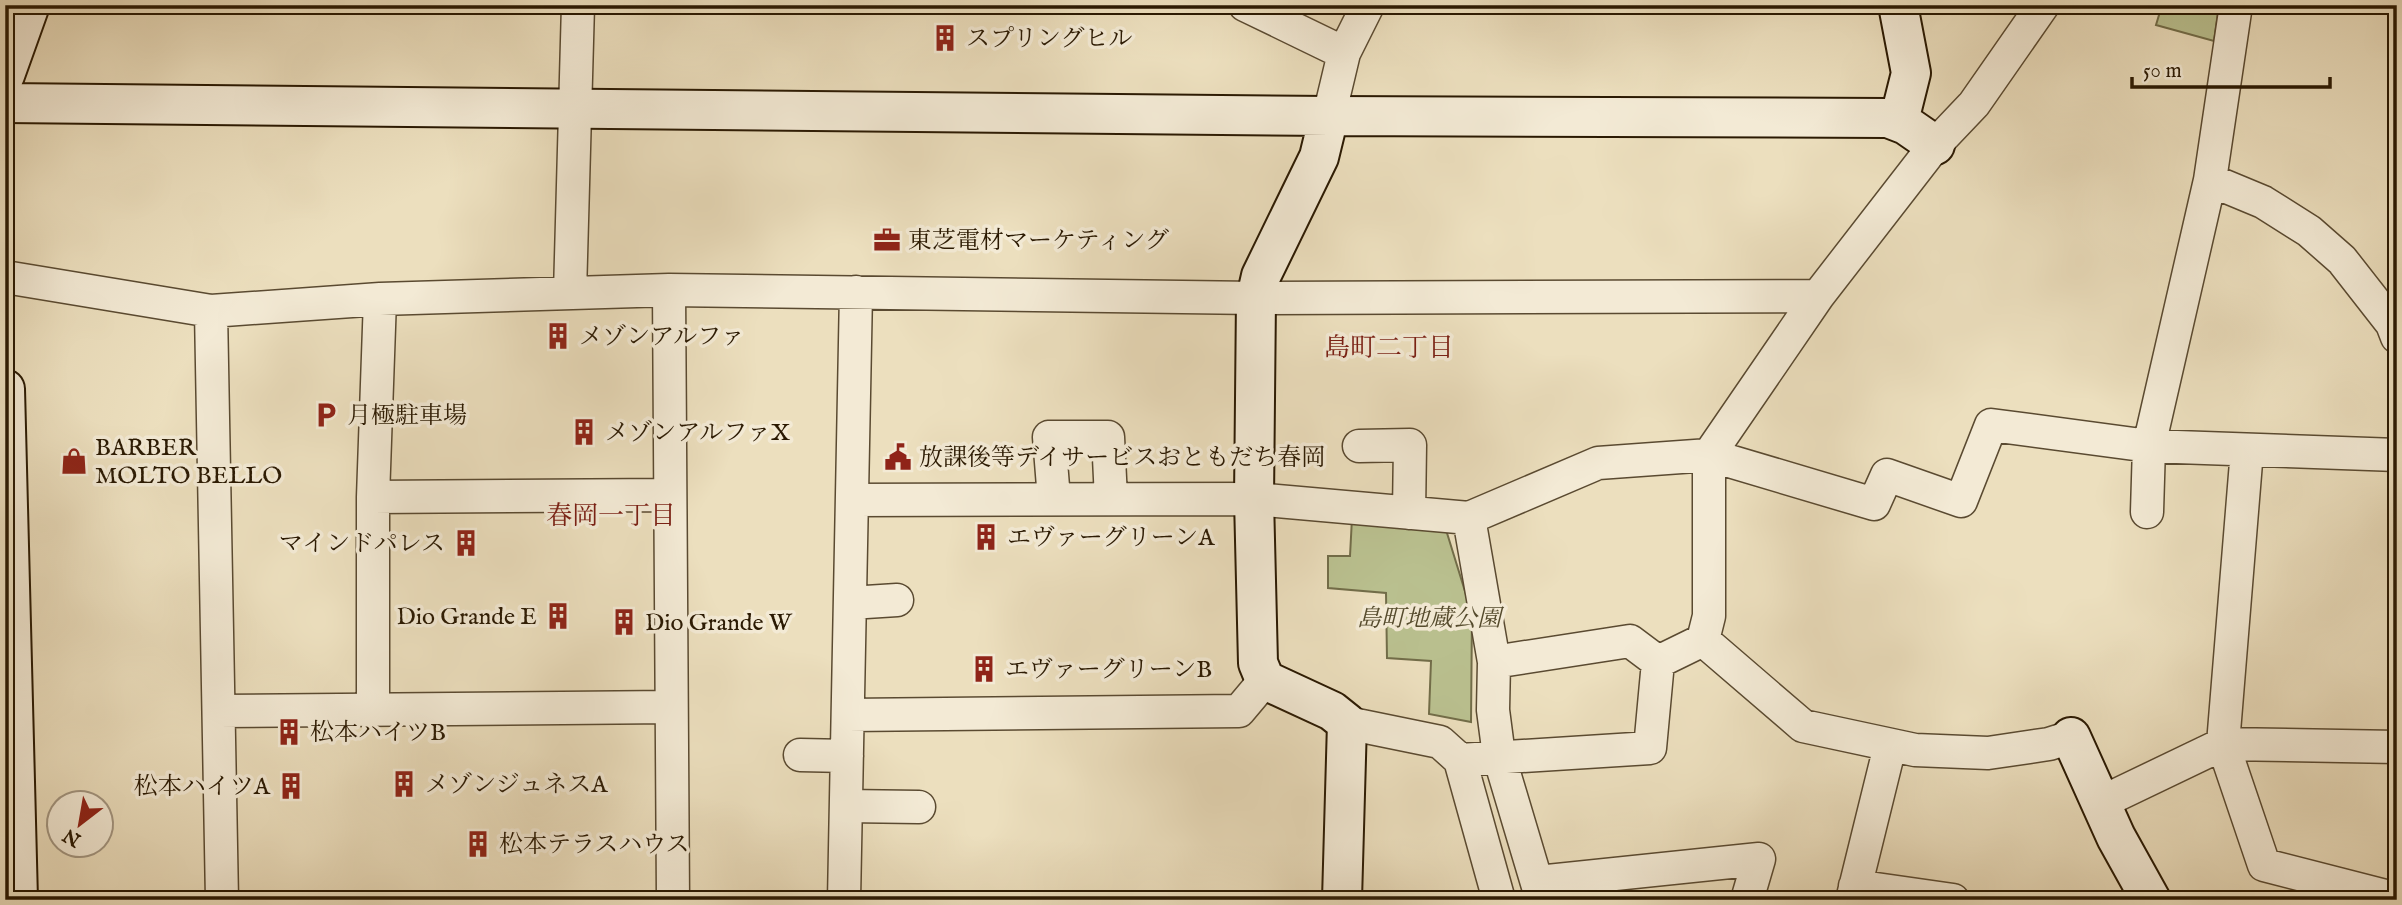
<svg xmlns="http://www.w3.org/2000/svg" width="2402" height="905" font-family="'IM FELL English','Noto Serif JP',serif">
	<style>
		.green { fill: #bac190; stroke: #726d49; stroke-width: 2 }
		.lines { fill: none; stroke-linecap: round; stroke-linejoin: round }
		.street-casing { stroke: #5a4a31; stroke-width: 35 }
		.secondary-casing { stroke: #2a1902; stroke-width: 42 }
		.street { stroke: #f3ead5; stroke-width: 32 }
		.secondary { stroke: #f3ead5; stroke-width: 38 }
		.labels { text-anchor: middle; stroke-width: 7; stroke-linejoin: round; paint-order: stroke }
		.poi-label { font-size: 24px; fill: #2a1902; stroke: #f3ead5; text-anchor: start }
		.park-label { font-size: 24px; font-style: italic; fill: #554b2d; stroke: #f3ead5 }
		.neighbourhood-label { font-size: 26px; fill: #7a1f14; stroke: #f3ead5 }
	</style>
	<rect width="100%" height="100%" fill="#ecdfbe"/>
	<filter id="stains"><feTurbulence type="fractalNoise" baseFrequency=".00286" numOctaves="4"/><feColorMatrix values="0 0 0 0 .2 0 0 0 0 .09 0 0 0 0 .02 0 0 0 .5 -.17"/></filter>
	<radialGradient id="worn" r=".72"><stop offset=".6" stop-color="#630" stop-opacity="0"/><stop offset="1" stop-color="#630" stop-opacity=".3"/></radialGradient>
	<path class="green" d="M2162,5H2219L2214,41L2156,25Z
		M1352,518L1435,524L1447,533L1472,614L1471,722L1429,714L1431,661L1387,658L1386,593L1328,588V556H1350Z"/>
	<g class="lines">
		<defs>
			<path id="street" d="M1245,5L1344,53L1329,116
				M2043,5L1974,104L1935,145L1818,296L1709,455V616L1703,640L1803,726L1915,750L1988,753L2049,744L2071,737
				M1344,53L1368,5
				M2210,180L2263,202L2309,231L2342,260L2392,324L2397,337
				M5,277L211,311L380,299L669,290L1256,298L1818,296
				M669,290L673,900
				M570,293L578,5
				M211,311L222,900
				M1359,446L1410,445L1409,513
				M2247,450L2223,744L2264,865L2397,899
				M373,497L670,495
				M1054,499L1049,437H1108L1111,499
				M852,500L1254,499L1469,518L1598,463L1709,455L1874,504L1887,475L1961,501L1991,425L2149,446L2397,455
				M2147,512L2149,446L2210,180L2236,5
				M1469,518L1494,662L1493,710L1499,756L1542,900
				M850,603L897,600
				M1494,662L1630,641L1658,662
				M373,710V497L380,299
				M219,711L671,707
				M848,715L1239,711L1265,680
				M1347,723L1440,742L1460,760L1650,748L1658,662L1703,640
				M800,755L847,756
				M1460,760L1499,900
				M2100,803L2223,744L2397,747
				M846,806L919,807
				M1538,882L1759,859L1747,900
				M1855,886L1953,900
				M844,900L856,292
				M1852,900L1890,746"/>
			<path id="secondary" d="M1898,5L1911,73L1899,121
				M5,75L30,5
				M5,103L1329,116L1888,118L1906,125L1935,145
				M1329,116L1319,157L1261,276L1256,298L1254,499L1258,663L1265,680L1332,711L1347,723L1342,900
				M5,389L18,900
				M2071,737L2116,837L2151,900"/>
		</defs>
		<use href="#street" class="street-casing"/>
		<use href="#secondary" class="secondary-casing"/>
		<use href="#street" class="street"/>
		<use href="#secondary" class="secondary"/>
	</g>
	<defs>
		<symbol id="building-bare" viewBox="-9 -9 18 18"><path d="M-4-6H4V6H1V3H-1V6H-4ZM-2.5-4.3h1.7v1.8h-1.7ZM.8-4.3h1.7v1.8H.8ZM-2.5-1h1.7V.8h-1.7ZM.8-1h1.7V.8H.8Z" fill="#8f2418" stroke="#f3ead5" stroke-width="2.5" paint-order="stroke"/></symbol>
		<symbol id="office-bare" viewBox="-9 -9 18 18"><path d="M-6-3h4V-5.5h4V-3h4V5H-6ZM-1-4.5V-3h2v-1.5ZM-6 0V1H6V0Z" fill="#8f2418" stroke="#f3ead5" stroke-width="2.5" paint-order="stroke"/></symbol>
		<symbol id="parking-bare" viewBox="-9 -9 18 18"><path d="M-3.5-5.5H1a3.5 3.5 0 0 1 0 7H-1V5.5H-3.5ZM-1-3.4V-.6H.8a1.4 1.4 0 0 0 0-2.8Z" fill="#8f2418" stroke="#f3ead5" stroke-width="2.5" paint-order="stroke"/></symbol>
		<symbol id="civic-bare" viewBox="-9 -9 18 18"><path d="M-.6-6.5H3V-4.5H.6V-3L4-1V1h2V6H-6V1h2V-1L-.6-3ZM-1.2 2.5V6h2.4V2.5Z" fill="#8f2418" stroke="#f3ead5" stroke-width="2.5" paint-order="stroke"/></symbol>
		<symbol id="shop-bare" viewBox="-9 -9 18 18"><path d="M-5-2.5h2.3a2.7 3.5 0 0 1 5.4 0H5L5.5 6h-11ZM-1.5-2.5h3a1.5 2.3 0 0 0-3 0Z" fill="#8f2418" stroke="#f3ead5" stroke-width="2.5" paint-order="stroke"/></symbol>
	</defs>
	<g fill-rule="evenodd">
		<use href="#building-bare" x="926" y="19" width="38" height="38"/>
		<use href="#office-bare" x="868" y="221" width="38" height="38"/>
		<use href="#building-bare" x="539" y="317" width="38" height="38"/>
		<use href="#parking-bare" x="307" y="396" width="38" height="38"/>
		<use href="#building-bare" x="565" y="413" width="38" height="38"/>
		<use href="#civic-bare" x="879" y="438" width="38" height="38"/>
		<use href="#shop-bare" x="55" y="442" width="38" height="38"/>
		<use href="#building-bare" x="967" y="518" width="38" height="38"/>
		<use href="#building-bare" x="447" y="524" width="38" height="38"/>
		<use href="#building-bare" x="539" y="597" width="38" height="38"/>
		<use href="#building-bare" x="605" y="603" width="38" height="38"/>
		<use href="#building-bare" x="965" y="650" width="38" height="38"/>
		<use href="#building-bare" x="270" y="713" width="38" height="38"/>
		<use href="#building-bare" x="385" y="765" width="38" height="38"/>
		<use href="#building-bare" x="272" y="767" width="38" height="38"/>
		<use href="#building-bare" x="459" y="825" width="38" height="38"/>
	</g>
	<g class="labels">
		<g class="poi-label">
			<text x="966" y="46">スプリングヒル</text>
			<text x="908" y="248">東芝電材マーケティング</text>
			<text x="579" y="344">メゾンアルファ</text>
			<text x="347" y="423">月極駐車場</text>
			<text x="605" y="440">メゾンアルファX</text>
			<text x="95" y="455">BARBER<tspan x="95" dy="28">MOLTO BELLO</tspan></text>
			<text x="919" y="465">放課後等デイサービスおともだち春岡</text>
			<text x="1007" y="545">エヴァーグリーンA</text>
			<text x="445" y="551" text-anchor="end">マインドパレス</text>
			<text x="537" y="624" text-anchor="end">Dio Grande E</text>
			<text x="645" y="630">Dio Grande W</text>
			<text x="1005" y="677">エヴァーグリーンB</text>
			<text x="310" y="740">松本ハイツB</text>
			<text x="425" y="792">メゾンジュネスA</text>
			<text x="270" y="794" text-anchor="end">松本ハイツA</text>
			<text x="499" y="852">松本テラスハウス</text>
		</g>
		<g class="park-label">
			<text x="1429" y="626">島町地蔵公園</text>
		</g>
		<g class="neighbourhood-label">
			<text x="1389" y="356">島町二丁目</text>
			<text x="611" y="524">春岡一丁目</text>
		</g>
	</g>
	<rect width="2402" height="905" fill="none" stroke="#ecdfbe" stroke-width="28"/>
	<rect x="7" y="7" width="2388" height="891" fill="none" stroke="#2a1902" stroke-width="3.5"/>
	<rect x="14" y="14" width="2374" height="877" fill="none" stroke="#2a1902" stroke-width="2"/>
	<g transform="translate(80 824) rotate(211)"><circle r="33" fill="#f3ead5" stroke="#a39681" stroke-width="2"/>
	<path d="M0-5L12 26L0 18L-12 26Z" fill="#8f2418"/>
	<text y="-10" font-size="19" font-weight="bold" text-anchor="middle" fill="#2a1902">N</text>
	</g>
	<path d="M2132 77v10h198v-10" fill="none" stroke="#2a1902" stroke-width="3.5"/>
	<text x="2143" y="77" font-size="21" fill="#2a1902" stroke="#f3ead5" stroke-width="5" paint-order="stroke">50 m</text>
	<rect width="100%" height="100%" filter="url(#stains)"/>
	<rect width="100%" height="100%" fill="url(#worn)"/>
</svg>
